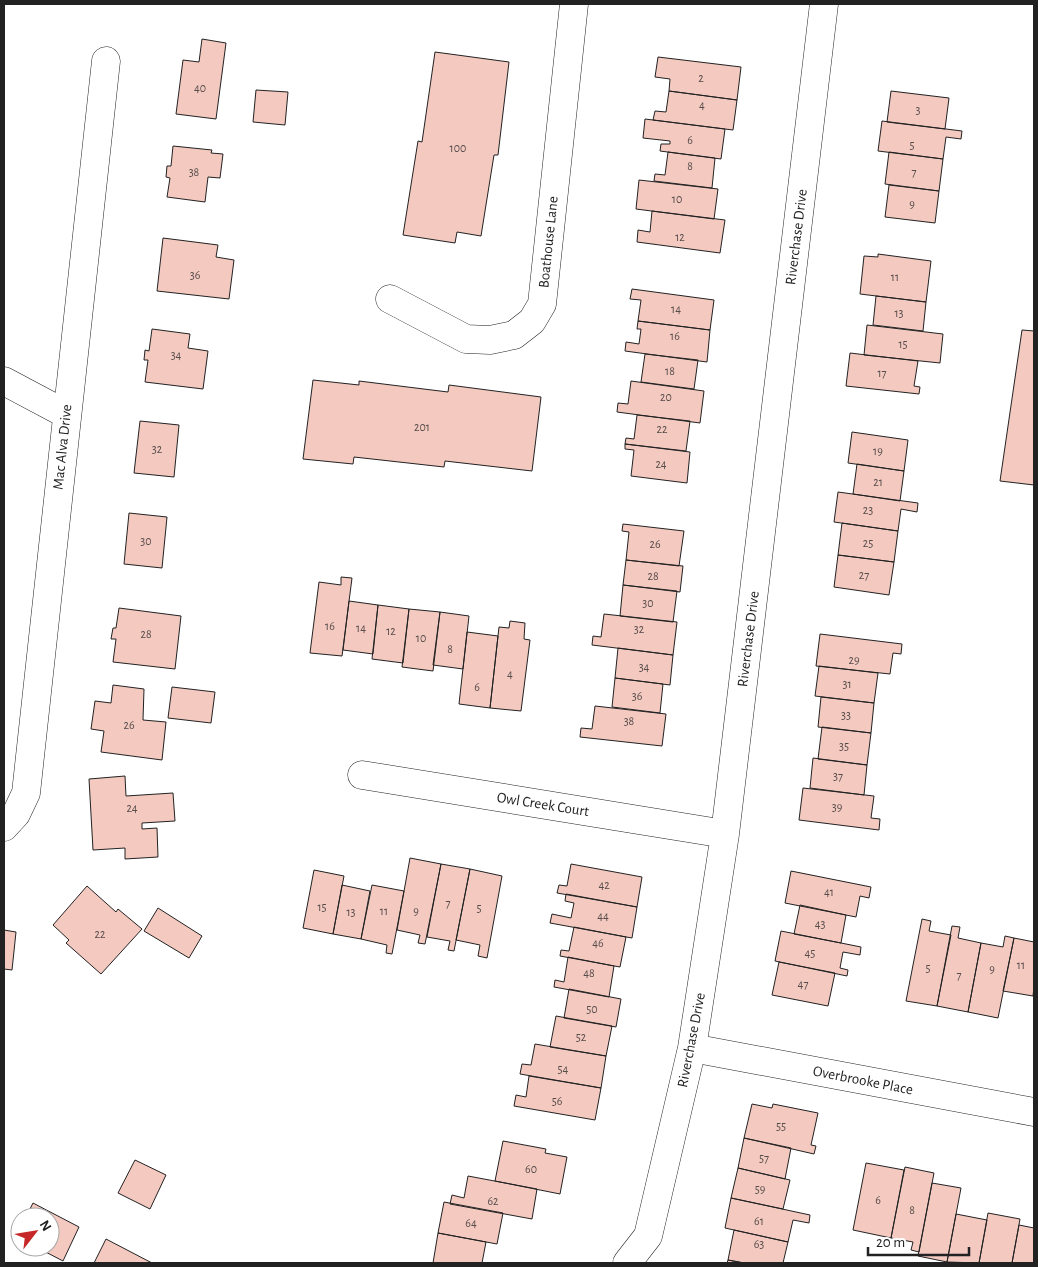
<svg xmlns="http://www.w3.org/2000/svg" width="1038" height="1267" font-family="'Alegreya Sans',sans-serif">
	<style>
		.building { fill: #f3c9c0; stroke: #222 }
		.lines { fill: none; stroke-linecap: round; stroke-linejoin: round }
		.minor-casing { stroke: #222; stroke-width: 29 }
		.minor { stroke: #fff; stroke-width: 28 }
		.labels { text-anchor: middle; stroke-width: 4; stroke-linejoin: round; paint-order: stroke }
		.number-label { font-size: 12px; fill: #564c4a }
		.street-label { font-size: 15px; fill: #222; stroke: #fff }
	</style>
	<rect width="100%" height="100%" fill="#fff"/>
	<path class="building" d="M202,39L226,43L216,119L176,114L183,60L199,62Z
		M435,52L509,62L498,155H494L481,236L457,232L455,243L403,235L418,141L422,142Z
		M658,57L741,67L737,100L669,91L670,79L655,77Z
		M256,90L288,92L285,125L253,122Z
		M669,91L737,100L733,130L653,120L655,111L666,112Z
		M891,91L949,98L945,129L887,122Z
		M645,119L725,129L721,159L660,151L661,144H670V141L643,138Z
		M882,121L962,131L961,139L946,137L943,159L878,151Z
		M173,146L212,150L211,153L223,154L220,178L208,177L205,202L167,197L170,178L166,177L167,166H171Z
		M668,152L715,158L712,188L654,181L655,174L665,175Z
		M889,152L943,159L939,191L885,184Z
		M639,180L718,189L714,219L636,209Z
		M889,185L939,191L935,223L885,217Z
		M652,211L725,220L720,253L637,242L638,230L650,232Z
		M163,238L218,245L216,257L234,260L229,299L157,291Z
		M878,254L931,261L926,302L860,294L864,256L878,257Z
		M632,289L714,300L710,330L638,321L641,300L630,299Z
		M876,296L926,302L923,331L873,325Z
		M638,321L710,330L707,362L625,351L626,342L639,344L641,329H637Z
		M867,325L943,334L940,363L864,355Z
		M152,329L190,334L188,348L208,351L203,389L145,382L148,360H144L145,350L149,351Z
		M1022,330L1034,331V485L1000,481Z
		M850,353L918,361L914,386L920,387L919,394L846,386Z
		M645,354L698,360L694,389L641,382Z
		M313,380L359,385V381L448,392L449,385L541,397L532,471L445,461L444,467L354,457L353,464L303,459Z
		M631,381L704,391L700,423L617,412L618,403L628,404Z
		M637,415L690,421L686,451L625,444L626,438L634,439Z
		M140,421L179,425L174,477L134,473Z
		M852,432L908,440L904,471L848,463Z
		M625,444L690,452L687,483L631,476L634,450L625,449Z
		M857,464L904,471L900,501L853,494Z
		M838,492L918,503L917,512L901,509L898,531L834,522Z
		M129,513L167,517L162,568L124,564Z
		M842,523L898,531L894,562L838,555Z
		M623,524L684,531L679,566L626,560L629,532L622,531Z
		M838,555L894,562L889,595L834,587Z
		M626,560L683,566L680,592L623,585Z
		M341,577L352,578L342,656L310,653L319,582L341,585Z
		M623,585L677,591L673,622L620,616Z
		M349,601L378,605L373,654L343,650Z
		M378,605L409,609L403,663L372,659Z
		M119,608L181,616L175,669L113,662L116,639H111L113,628H116Z
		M409,609L440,612L433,671L402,667Z
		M440,612L469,616L463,669L433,665Z
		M604,614L677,622L673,655L592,645L593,636L601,637Z
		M510,621L525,623L524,639L530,640L521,711L490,708L499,627L509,628Z
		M467,632L498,636L490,708L459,704Z
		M820,634L902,644L901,654L893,653L890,674L816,666Z
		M618,648L673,655L670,685L615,678Z
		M819,666L878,673L874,703L815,696Z
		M615,678L663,684L660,713L612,707Z
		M113,685L144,689L143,720L166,722L162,760L101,752L104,731L91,729L95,701L111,703Z
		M172,687L215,692L211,723L168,718Z
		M821,697L874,703L871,733L818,727Z
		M595,706L666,714L662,746L580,737L581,728L592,729Z
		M822,727L871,733L867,765L818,759Z
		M813,758L867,765L864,795L810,788Z
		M125,776L126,796L173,793L175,821L142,823V829L157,828L158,857L125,859V848L93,850L89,779Z
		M803,788L874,796L871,818L880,819L879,830L799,820Z
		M410,858L441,864L425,944L418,943L420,935L397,930Z
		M441,864L470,869L454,951L448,950L450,941L427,937Z
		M571,864L642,877L637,907L557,893L559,885L567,886Z
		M470,869L502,876L487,958L478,956L480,945L456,940Z
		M314,870L344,876L333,934L303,928Z
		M791,871L871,887L869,898L860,896L856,917L785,903Z
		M342,885L370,891L361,939L333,934Z
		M372,885L404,891L392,954L386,953L387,945L361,939Z
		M87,886L116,912L118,909L142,929L101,974L66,943L69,940L53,925Z
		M566,894L637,907L632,938L550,923L552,914L571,918L574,903L565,901Z
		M800,905L846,915L841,943L794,934Z
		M158,908L202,936L189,958L144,931Z
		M922,919L931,921L929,931L951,935L937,1006L906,1001Z
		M952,926L960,927L958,938L981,943L968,1012L937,1006Z
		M574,927L626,937L620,967L560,956L561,950L569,951Z
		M4,930L16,932L12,970L4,969Z
		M781,931L861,947L860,955L843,952L840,968L848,970L847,976L775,961Z
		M1005,936L1014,938L998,1018L968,1012L981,943L1003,947Z
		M1014,938L1034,942V987L1033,996L1003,991Z
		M568,957L614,966L609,997L554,987L555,980L564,982Z
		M779,962L835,973L828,1006L772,995Z
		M569,989L621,999L616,1027L564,1018Z
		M556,1016L612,1026L606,1056L550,1047Z
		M535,1044L606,1056L601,1088L520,1074L522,1064L531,1065Z
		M529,1076L601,1088L595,1120L514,1106L516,1095L526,1097Z
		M752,1104L772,1108L773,1104L818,1113L811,1145L816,1146L814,1154L744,1138Z
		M744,1138L791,1148L785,1179L738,1168Z
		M503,1141L546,1149L545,1153L567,1157L560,1194L495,1181Z
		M135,1160L166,1175L150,1209L118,1193Z
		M866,1163L904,1170L891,1238L853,1230Z
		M905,1167L934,1173L919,1252L911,1250L913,1242L891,1238Z
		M738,1168L790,1180L783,1209L731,1198Z
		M468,1176L537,1189L532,1219L450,1204L452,1195L464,1198Z
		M932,1183L961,1188L947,1262L918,1256Z
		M731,1198L810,1215L809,1223L793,1220L788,1242L725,1228Z
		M444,1202L503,1213L497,1244L438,1233Z
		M33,1203L79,1227L63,1261L36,1247H50V1217H26Z
		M988,1213L1020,1219L1012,1263H979Z
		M956,1214L987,1220L979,1263L947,1262Z
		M1019,1225L1034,1228V1263H1012Z
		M734,1230L788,1242L783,1263H744L728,1260Z
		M438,1233L486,1242L482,1263H433Z
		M106,1239L152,1263H94Z
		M728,1260L744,1263H727Z"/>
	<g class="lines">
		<defs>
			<path id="minor" d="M390,299L466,339L490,340L514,335L532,321L542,304L574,4
				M4,381L66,414
				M362,775L725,834
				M4,827L16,814L26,793L106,61
				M692,1048L1034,1112
				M627,1263L648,1236L692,1048L725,834L824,4"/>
		</defs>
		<use href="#minor" class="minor-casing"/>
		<use href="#minor" class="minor"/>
	</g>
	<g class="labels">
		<g class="number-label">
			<text x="701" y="82">2</text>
			<text x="200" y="92">40</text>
			<text x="702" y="109">4</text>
			<text x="918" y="114">3</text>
			<text x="690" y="144">6</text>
			<text x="912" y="149">5</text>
			<text x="458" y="152">100</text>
			<text x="690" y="170">8</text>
			<text x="194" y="176">38</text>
			<text x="914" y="176">7</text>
			<text x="677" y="203">10</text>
			<text x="912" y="208">9</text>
			<text x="680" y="241">12</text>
			<text x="195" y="279">36</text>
			<text x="895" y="281">11</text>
			<text x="676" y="313">14</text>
			<text x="899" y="317">13</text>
			<text x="675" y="340">16</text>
			<text x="903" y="348">15</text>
			<text x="176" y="359">34</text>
			<text x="670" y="375">18</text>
			<text x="882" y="377">17</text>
			<text x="666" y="401">20</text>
			<text x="422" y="431">201</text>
			<text x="662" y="433">22</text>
			<text x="157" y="453">32</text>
			<text x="878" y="455">19</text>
			<text x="661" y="468">24</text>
			<text x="878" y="486">21</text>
			<text x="868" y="514">23</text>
			<text x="146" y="545">30</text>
			<text x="868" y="547">25</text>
			<text x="655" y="548">26</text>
			<text x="864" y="579">27</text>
			<text x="653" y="580">28</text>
			<text x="648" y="607">30</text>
			<text x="330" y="630">16</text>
			<text x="361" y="632">14</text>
			<text x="639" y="633">32</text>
			<text x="391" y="635">12</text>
			<text x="146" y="638">28</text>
			<text x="421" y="642">10</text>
			<text x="450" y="653">8</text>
			<text x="854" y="664">29</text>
			<text x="644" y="671">34</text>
			<text x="510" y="678">4</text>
			<text x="847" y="688">31</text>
			<text x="477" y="691">6</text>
			<text x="637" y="700">36</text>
			<text x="846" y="719">33</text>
			<text x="629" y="725">38</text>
			<text x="129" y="729">26</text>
			<text x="844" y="750">35</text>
			<text x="838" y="780">37</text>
			<text x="837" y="811">39</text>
			<text x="132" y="812">24</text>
			<text x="604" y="889">42</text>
			<text x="829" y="896">41</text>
			<text x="448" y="907">7</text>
			<text x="322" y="911">15</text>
			<text x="479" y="912">5</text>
			<text x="384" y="915">11</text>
			<text x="416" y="915">9</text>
			<text x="351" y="916">13</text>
			<text x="603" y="920">44</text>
			<text x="820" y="928">43</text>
			<text x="100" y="938">22</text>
			<text x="598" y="947">46</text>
			<text x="810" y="957">45</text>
			<text x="1021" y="969">11</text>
			<text x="928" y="972">5</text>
			<text x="992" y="973">9</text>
			<text x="589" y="977">48</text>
			<text x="959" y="979">7</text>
			<text x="803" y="988">47</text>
			<text x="592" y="1013">50</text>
			<text x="581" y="1041">52</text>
			<text x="563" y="1073">54</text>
			<text x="557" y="1105">56</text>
			<text x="781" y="1130">55</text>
			<text x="764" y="1162">57</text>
			<text x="531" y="1173">60</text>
			<text x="760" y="1193">59</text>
			<text x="878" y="1204">6</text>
			<text x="493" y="1205">62</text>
			<text x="912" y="1214">8</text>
			<text x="759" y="1225">61</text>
			<text x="471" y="1227">64</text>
			<text x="759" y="1248">63</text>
		</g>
		<g class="street-label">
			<text transform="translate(796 237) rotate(-83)" y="5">Riverchase Drive</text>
			<text transform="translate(548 242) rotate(-84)" y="5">Boathouse Lane</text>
			<text transform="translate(62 447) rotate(-84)" y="5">Mac Alva Drive</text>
			<text transform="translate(748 639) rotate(-83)" y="5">Riverchase Drive</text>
			<text transform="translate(543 804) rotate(9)" y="5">Owl Creek Court</text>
			<text transform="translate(691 1040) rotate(-79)" y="5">Riverchase Drive</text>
			<text transform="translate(863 1080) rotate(11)" y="5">Overbrooke Place</text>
		</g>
	</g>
	<rect width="1038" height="1267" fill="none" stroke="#222222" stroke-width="10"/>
	<g transform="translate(35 1232) rotate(59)"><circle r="24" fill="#ffffff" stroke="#a7a7a7"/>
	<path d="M0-4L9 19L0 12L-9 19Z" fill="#c62828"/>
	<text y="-8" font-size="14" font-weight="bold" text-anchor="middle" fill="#222222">N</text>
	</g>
	<path d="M868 1247v8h101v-8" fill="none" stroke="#222222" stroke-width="2.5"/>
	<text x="876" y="1247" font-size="15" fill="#222222" stroke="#ffffff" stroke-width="4" paint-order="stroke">20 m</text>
</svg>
